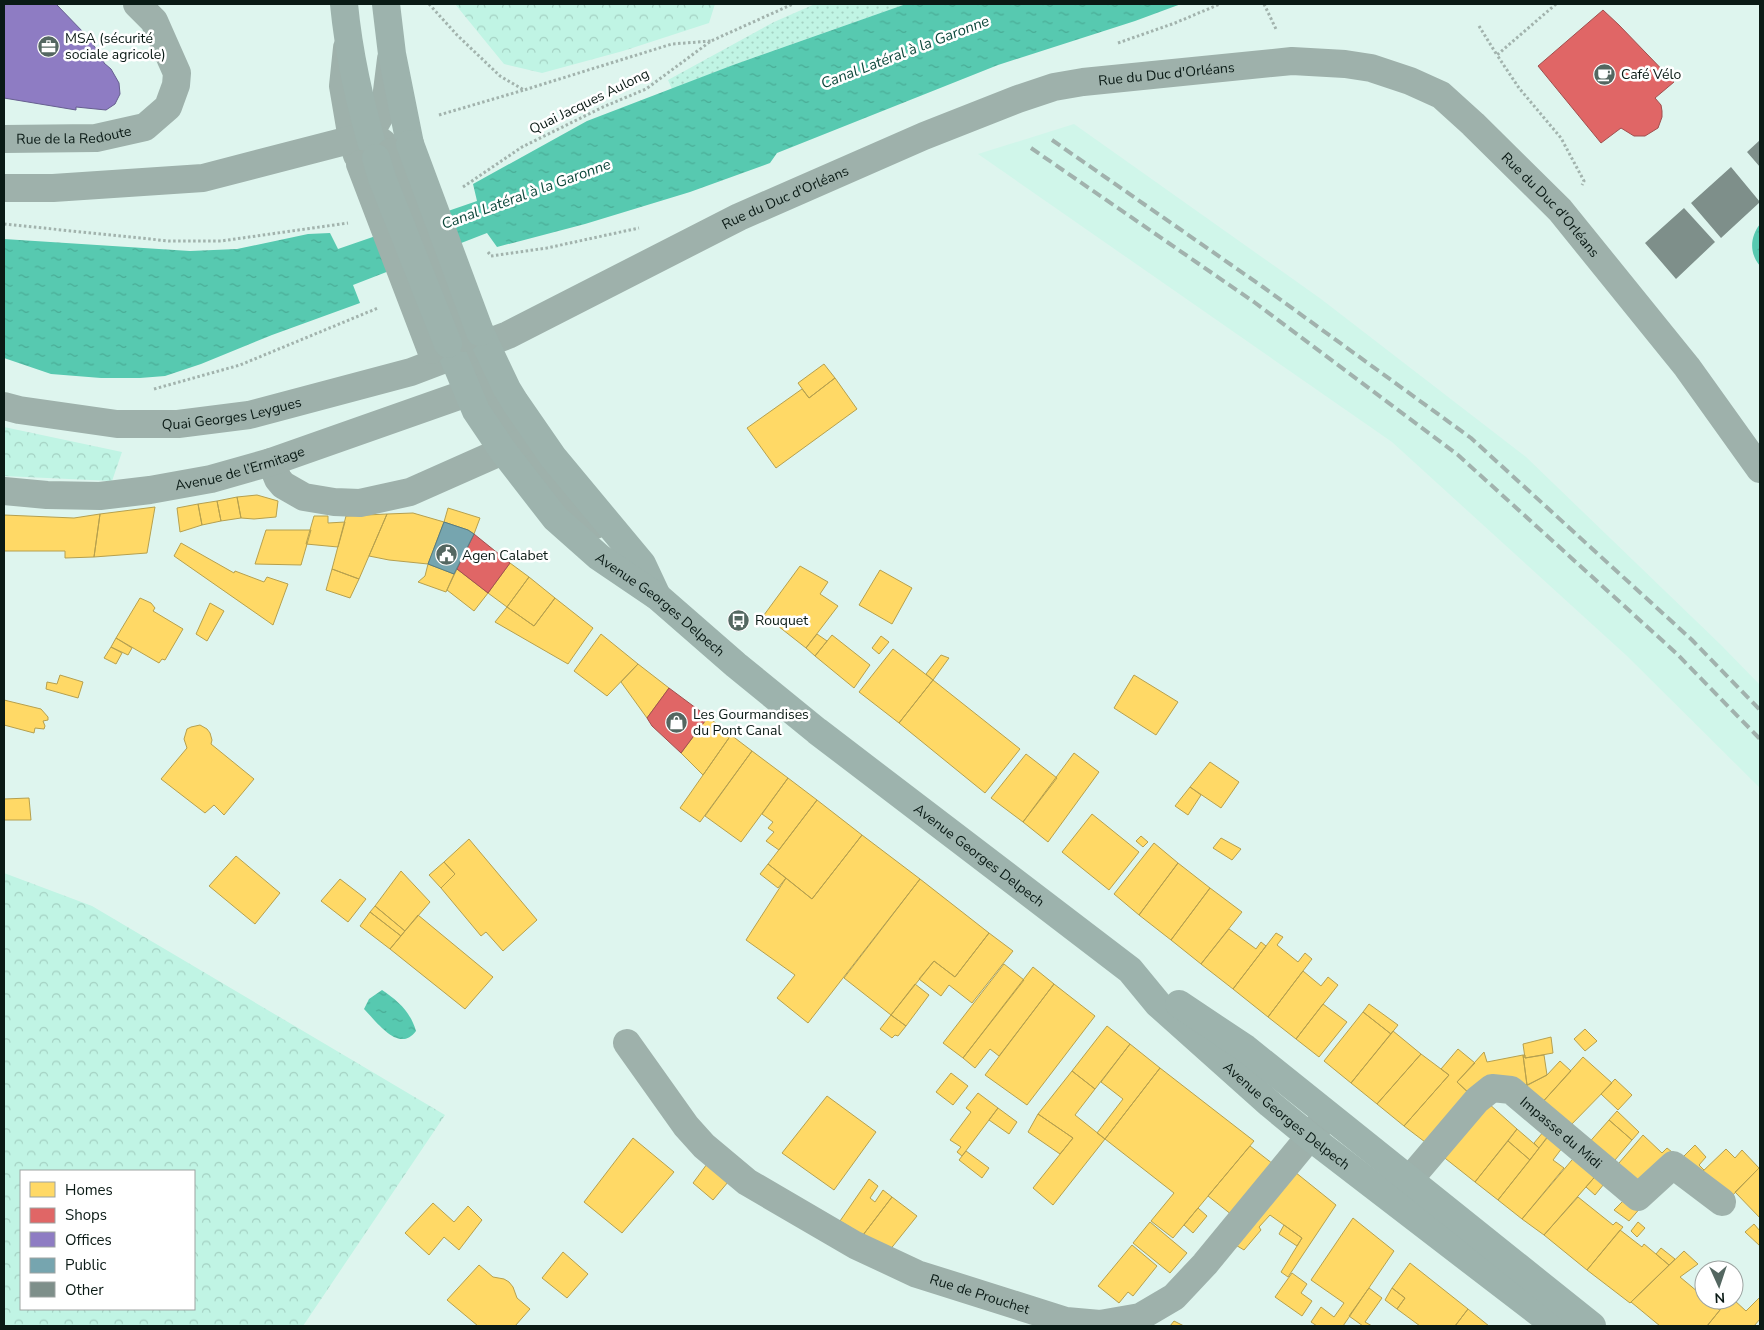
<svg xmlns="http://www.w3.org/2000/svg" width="1764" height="1330" font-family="'Nunito Sans',sans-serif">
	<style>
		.built { fill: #d0f6ea }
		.grass { fill: url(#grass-dots) }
		.forest { fill: url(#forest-crowns); fill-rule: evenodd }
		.water { fill: url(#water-ripples) }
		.homes { fill: #ffd966; stroke: #b6a04e }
		.shops { fill: #e06666; stroke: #a04f4e }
		.offices { fill: #8e7cc3; stroke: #665f8f }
		.public { fill: #76a5af; stroke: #567b81 }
		.building { fill: #7e8f8a }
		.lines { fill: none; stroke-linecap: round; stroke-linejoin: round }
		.path { stroke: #a2b3ad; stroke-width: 3; stroke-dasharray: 2.5 2.5; stroke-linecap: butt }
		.minor { stroke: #9eb1ab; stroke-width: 28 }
		.major { stroke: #9db3ad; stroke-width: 28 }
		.rail { stroke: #a1b2ad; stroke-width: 4; stroke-dasharray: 10 5; stroke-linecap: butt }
		.minor-bridge { stroke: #9eb1ab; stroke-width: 28 }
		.major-bridge { stroke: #9db3ad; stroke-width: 28 }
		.labels { text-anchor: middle; stroke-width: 5; stroke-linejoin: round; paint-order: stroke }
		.poi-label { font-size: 14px; fill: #0a1a15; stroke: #fff; text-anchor: start }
		.street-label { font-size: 14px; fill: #0a1a15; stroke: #fff }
		.water-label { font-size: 15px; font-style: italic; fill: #0d483b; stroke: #fff }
	</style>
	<defs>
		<pattern id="grass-dots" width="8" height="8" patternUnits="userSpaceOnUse" patternTransform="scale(1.25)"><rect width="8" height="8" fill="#c0f4e4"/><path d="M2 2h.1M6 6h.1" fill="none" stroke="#a4d1c3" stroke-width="1.8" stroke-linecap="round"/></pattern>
		<pattern id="forest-crowns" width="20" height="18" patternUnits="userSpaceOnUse" patternTransform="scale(1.25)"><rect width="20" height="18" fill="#c0f4e4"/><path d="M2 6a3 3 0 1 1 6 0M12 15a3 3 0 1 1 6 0" fill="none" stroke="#a4d1c3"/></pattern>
		<pattern id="water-ripples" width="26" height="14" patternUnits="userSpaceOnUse" patternTransform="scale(1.25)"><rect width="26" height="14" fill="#57c9b0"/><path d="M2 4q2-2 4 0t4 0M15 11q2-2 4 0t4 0" fill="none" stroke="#4aac96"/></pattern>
	</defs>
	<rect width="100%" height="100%" fill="#def5ee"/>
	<path class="built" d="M1074,124L1321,299L1526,457L1721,645L1760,685V788L1627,656L1392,442L978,154Z"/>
	<path class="grass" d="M815,4H906L733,65L672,89L668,80L774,22Z"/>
	<path class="forest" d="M455,4H715L709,23L623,51L542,73L504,64Z
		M4,427L122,452L112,481L4,476Z
		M4,873L92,906L445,1115L303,1326H4ZM21,1171H194V1309H21Z"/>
	<path class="water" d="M906,4H1181L1135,21L998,65L777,153L770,163L690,192L585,224L497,247L487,233L353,285L360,303L272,335L201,364L165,376L140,378H101L51,374L4,358V239L190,251L237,249L308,234L330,233L338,249L477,201L473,184L587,121L733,65Z
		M1760,224V266C1749,253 1750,237 1760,224Z
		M382,990C398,1001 410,1011 416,1031C399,1054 377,1022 364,1009L369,999Z"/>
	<path class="homes" d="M824,364L835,378L809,398L798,383Z
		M835,378L857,409L776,468L747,428L802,389L809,398Z
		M257,495L278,501L276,517L254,519L241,518L237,497Z
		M237,497L241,518L221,521L217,501Z
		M217,501L221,521L202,525L198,504Z
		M198,504L202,525L180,532L177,508Z
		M155,507L147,553L94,557L100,514Z
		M448,508L480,518L474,534L468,530L444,522Z
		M413,513L444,522L428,564L389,560L369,556L387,514Z
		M100,514L94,557L65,558V551H4V515L74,518Z
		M387,514L359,579L332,569L346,516Z
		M314,516H328V523L345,522L338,547L306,544Z
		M266,530H311L301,565L255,564Z
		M181,543L234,573L235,571L264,582L267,577L288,584L273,625L174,556Z
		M510,563L529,577L507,607L488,593Z
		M428,564L454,574L446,592L418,582L425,576Z
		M800,566L828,582L820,594L838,606L806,648L764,615Z
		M332,569L359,579L350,598L326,590Z
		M457,569L488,593L474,611L447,590Z
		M880,570L912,588L892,624L859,605Z
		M529,577L555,598L534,626L507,607Z
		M140,598L151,603L155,608L153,611L183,629L165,660L162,659L159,663L116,638Z
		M555,598L593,628L568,664L495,622L507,607L534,626Z
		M210,603L224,611L207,641L196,634Z
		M601,634L638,664L607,696L574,671Z
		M817,634L827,641L815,656L806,648Z
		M832,635L870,665L854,688L815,656Z
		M881,636L889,642L879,654L872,648Z
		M116,638L132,648L128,655L111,647Z
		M111,647L122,653L116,664L104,658Z
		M893,649L933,680L899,723L859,692Z
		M941,655L949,658L933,680L926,674Z
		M638,664L669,688L647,718L621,682Z
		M60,675L83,682L78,698L46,689L47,682L57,684Z
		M1134,675L1178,702L1156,735L1114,708Z
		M933,680L1020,749L985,793L899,723Z
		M4,700L41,709L48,717V720L43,721L45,726L44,729L35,728L34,733L4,725Z
		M708,717L731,735L703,775L681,753Z
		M200,725L207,729L210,733L212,740L211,744L254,779L224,815L214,805L205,813L161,779L187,748L184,739L187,729L191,727Z
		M731,735L752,751L700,822L680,808Z
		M752,751L788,778L741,842L705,816Z
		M1074,753L1099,772L1048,842L1023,822Z
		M1026,754L1057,778L1023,822L991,798Z
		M1210,762L1239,782L1221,808L1190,787Z
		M788,778L817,800L779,850L766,841L774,832L768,828L773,822L762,814Z
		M1190,787L1201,795L1188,815L1175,806Z
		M29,798L31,820H4V837V799Z
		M817,800L862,835L812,899L768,864Z
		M1092,814L1139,852L1109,890L1062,852Z
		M862,835L920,879L808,1023L777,998L795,975L746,940L786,878L812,899Z
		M1141,836L1148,842L1143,847L1136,841Z
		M1221,838L1241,849L1232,860L1213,848Z
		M469,839L537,920L503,951L486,932L481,936L441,888L455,874L444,862Z
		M1154,843L1178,863L1139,915L1114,894Z
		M236,856L280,893L255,924L209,886Z
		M444,862L455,874L441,888L429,875Z
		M1178,863L1210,888L1171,940L1139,915Z
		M768,864L786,878L778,888L760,874Z
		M401,871L430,902L405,931L375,906Z
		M340,879L366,899L348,922L321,901Z
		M920,879L989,933L955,977L934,961L891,1015L844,978Z
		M1210,888L1242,912L1201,964L1171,940Z
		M375,906L405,931L401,936L370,912Z
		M370,912L401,936L390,949L360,926Z
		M418,915L493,977L465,1009L390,949Z
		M1229,929L1256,949L1261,942L1266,946L1233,989L1201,964Z
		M989,933L1013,951L972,1003L949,985L941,996L919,979L934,961L955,977Z
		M1276,933L1283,937L1277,945L1298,962L1305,953L1312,959L1268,1017L1233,989Z
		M1004,964L1024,980L963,1058L943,1043Z
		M1033,967L1054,984L999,1056L990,1049L975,1068L963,1058Z
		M1303,971L1321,986L1328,977L1338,985L1296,1039L1268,1017Z
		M915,984L929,995L906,1026L891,1015Z
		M1054,984L1095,1016L1027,1105L985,1075Z
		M1323,1004L1347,1022L1319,1057L1296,1039Z
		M1369,1004L1398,1025L1391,1034L1363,1012Z
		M1363,1012L1391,1034L1351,1083L1324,1061Z
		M891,1015L906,1026L898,1036L895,1035L892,1038L880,1029Z
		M1107,1026L1130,1044L1095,1089L1072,1071Z
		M1585,1029L1597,1041L1585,1051L1574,1039Z
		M1393,1031L1421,1054L1377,1104L1351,1083Z
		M1551,1037L1553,1053L1525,1058L1523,1044Z
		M1130,1044L1160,1068L1105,1139L1097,1133L1123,1099L1101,1082Z
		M1458,1049L1475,1063L1457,1082L1472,1096L1429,1145L1404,1126L1449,1075L1441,1069Z
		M1484,1052L1487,1062L1523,1055L1527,1085L1490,1078L1472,1096L1457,1082Z
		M1421,1054L1449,1075L1404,1126L1377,1104Z
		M1523,1055H1525V1058L1544,1055L1547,1075L1527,1085Z
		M1583,1057L1612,1083L1567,1129L1539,1106Z
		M1560,1061L1571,1071L1539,1106L1526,1086L1547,1075Z
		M1160,1068L1254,1141L1173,1238L1151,1221L1174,1193L1105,1139Z
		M1072,1071L1095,1089L1075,1115L1105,1139L1053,1205L1033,1188L1073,1138L1038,1114Z
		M951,1073L968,1086L953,1105L936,1092Z
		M1615,1079L1632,1095L1618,1110L1601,1094Z
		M978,1093L998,1108L962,1156L957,1152L961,1147L950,1140L971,1112L966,1108Z
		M827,1096L876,1132L834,1190L782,1153Z
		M1488,1103L1517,1129L1475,1182L1441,1155Z
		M998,1108L1017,1122L1009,1134L989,1120Z
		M1617,1111L1639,1132L1632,1140L1609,1120Z
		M1038,1114L1073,1138L1060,1154L1028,1132Z
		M1609,1120L1632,1140L1609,1167L1586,1146Z
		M1549,1125L1553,1129L1539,1148L1534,1143Z
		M1517,1129L1539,1148L1530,1160L1508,1141Z
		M1551,1133L1565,1144L1553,1160L1564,1168L1522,1219L1498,1200Z
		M1643,1135L1662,1153L1667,1148L1672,1152L1632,1186L1613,1170Z
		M633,1138L674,1172L622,1233L584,1202Z
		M1508,1141L1530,1160L1498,1200L1475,1182Z
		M1695,1145L1706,1157L1699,1165L1704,1170L1697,1178L1680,1160Z
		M1250,1146L1273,1164L1232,1215L1208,1196Z
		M1726,1149L1735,1158L1742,1150L1759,1168L1727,1201L1700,1174Z
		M966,1151L989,1168L982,1178L959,1160Z
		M1577,1154L1599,1172L1544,1235L1522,1219Z
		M707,1164L728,1182L713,1200L693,1183Z
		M1760,1167V1218L1735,1192Z
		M1295,1172L1336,1205L1288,1277L1281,1272L1302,1238L1270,1215L1259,1227L1261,1230L1244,1250L1234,1244Z
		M1599,1172L1608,1179L1595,1195L1586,1187Z
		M869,1179L878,1186L870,1198L875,1202L883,1190L892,1197L863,1235L840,1221Z
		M1629,1195L1642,1206L1629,1221L1614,1210Z
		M892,1197L917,1216L889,1251L863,1235Z
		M1578,1197L1613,1225L1616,1222L1623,1227L1587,1270L1544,1235Z
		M433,1203L454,1222L468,1206L482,1220L459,1250L444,1237L429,1255L405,1233Z
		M1198,1208L1207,1216L1193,1233L1184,1225Z
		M1353,1218L1394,1251L1343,1326H1317L1311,1322L1321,1307L1334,1317L1344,1303L1311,1280Z
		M1150,1222L1187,1253L1170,1273L1133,1243Z
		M1638,1222L1645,1228L1637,1237L1631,1231Z
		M1754,1224L1760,1231V1246L1745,1232Z
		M1284,1225L1302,1238L1297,1246L1279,1234Z
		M1620,1230L1642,1247L1644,1244L1669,1265L1630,1303L1587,1270Z
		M1132,1245L1157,1266L1133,1296L1128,1292L1119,1303L1098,1286Z
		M1661,1248L1675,1259L1669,1265L1656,1254Z
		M1684,1251L1698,1264L1680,1277L1704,1297V1300H1707L1720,1310L1707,1326H1660L1631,1302Z
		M563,1252L588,1274L567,1298L542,1278Z
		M1410,1263L1468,1309L1455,1326H1420L1397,1309L1405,1298L1392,1288Z
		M479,1265L493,1277L504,1279L509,1282L513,1287L517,1298L530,1309L515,1326H478L447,1300Z
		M1292,1273L1307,1284L1301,1293L1312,1301L1302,1316L1275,1297Z
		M1369,1288L1382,1298L1365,1322L1372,1326H1363L1349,1316Z
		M1392,1288L1405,1298L1397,1309L1385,1300Z
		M1760,1297V1319L1754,1326H1707L1728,1300H1734L1746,1311Z
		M1713,1300H1728L1720,1310L1710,1303Z
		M1468,1309L1489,1326H1455Z
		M1174,1321L1184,1326H1170Z"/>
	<path class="shops" d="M1603,10L1619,25L1674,82L1655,98L1661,105L1662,111V117L1658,128L1645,136H1634L1621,128L1601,143L1538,66Z
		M474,534L510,563L488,593L457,569Z
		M669,688L708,717L681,753L652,726L647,718Z"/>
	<path class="offices" d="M4,4H56L85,34L103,58L104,63L111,69L119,83L120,94L115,104L106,110L76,107V110L4,98Z"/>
	<path class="public" d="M444,522L468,530L474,534L454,574L428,564Z"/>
	<path class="building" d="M1760,140V167L1747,152Z
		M1731,167L1760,202L1721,238L1691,203Z
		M1684,208L1715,242L1676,279L1645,243Z"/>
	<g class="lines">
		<path class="path" d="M429,4L457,35L500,76L524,90L672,44L711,41
			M1264,4L1276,29
			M1556,4L1497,55L1519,88L1561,138L1584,181L1582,185
			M1479,26L1497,55
			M1118,43L1175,23L1220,4
			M439,115L524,90
			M463,187L522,147L603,107L646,89L711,41L793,4
			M4,224L169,241H221L348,223
			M488,252L491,256L547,248L639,228
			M154,389L240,365L378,308"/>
		<g class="minor">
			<path d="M347,48L343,86L352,139L357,155"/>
			<path d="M369,135L385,107L391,59"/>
			<path id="s1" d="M4,139L96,138L145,127L168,107L176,85L177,73L154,21L137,4"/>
			<path d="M4,188H53L203,178L369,135L382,142L389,150"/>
			<path d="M480,370C507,426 549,475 589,521L595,525"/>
			<path id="s2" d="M4,406L19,410L117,424H178L249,415L411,372L508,335L739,217L924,136L1018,99L1054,87L1083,82L1292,61L1345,64L1371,68L1410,81L1441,95L1473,124L1560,210L1687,367L1760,469"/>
			<path d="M271,462L278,479L283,485L304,497L334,502L360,503L410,492L525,441"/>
			<path id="s3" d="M4,491L47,495L100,496L150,490L211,479L271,462L487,386"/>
			<path id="s4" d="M627,1043L686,1126L704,1146L747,1182L855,1245L917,1274L1066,1321L1100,1324L1140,1317L1174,1297L1205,1264L1325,1118"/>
			<path id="s5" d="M1409,1180L1477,1100L1492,1088L1511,1090L1638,1197L1673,1165L1722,1202"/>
		</g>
		<g class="major">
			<path d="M344,4C349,56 361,108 376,158"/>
			<path d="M386,4L392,54L410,144"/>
			<path d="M480,332L507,389L515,402L553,457L642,564L657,596"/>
			<path id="s6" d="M448,344L476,411L503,451L555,518L599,557L658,597L736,665L817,731L1130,970L1158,1004L1270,1104L1310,1137L1556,1326"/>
			<path d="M1179,1004L1245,1048L1592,1326"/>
		</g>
		<path class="rail" d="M1052,140L1263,287L1471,438L1692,640L1760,710
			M1031,148L1254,302L1458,455L1676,653L1760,739"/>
		<path class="minor-bridge" d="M391,152L465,338
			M360,164L431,350"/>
		<path class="major-bridge" d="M410,144L480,332
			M376,158L382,178L448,344"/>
	</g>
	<defs>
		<symbol id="office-disc" viewBox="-11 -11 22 22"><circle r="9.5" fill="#546761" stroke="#fff"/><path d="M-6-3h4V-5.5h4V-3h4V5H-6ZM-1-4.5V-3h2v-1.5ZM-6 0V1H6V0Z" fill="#fff"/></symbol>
		<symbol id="cafe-disc" viewBox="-11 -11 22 22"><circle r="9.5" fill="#546761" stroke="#fff"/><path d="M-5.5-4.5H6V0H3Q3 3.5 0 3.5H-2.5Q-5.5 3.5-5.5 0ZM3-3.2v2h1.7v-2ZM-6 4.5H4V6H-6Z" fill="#fff"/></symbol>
		<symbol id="civic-disc" viewBox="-11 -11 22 22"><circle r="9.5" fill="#546761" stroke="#fff"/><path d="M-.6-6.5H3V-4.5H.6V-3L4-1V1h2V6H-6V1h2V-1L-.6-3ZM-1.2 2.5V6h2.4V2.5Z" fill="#fff"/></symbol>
		<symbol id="bus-disc" viewBox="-11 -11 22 22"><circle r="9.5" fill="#546761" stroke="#fff"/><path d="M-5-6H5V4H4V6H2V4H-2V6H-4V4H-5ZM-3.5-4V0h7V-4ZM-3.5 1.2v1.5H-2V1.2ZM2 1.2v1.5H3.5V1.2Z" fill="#fff"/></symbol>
		<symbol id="shop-disc" viewBox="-11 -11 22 22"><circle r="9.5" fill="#546761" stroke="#fff"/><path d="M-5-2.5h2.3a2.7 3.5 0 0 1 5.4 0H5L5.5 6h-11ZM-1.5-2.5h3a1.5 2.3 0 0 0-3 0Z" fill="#fff"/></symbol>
	</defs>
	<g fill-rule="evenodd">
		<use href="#office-disc" x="36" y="34" width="25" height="25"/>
		<use href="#cafe-disc" x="1592" y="62" width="25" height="25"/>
		<use href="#civic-disc" x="434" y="542" width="25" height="25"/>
		<use href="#bus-disc" x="726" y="608" width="25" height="25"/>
		<use href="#shop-disc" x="664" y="710" width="25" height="25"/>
	</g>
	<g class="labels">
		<g class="poi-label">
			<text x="65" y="43">MSA (sécurité<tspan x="65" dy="16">sociale agricole)</tspan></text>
			<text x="1621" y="79">Café Vélo</text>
			<text x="462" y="560">Agen Calabet</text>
			<text x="755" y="625">Rouquet</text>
			<text x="693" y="719">Les Gourmandises<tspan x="693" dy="16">du Pont Canal</tspan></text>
		</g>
		<g class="street-label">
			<text dy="5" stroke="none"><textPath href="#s2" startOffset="1232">Rue du Duc d'Orléans</textPath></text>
			<text transform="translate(589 101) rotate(-26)" y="5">Quai Jacques Aulong</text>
			<text dy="5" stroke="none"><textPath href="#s1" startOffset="70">Rue de la Redoute</textPath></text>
			<text dy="5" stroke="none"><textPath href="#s2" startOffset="828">Rue du Duc d'Orléans</textPath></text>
			<text dy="5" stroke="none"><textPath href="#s2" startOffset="1668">Rue du Duc d'Orléans</textPath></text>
			<text dy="5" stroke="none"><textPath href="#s2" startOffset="230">Quai Georges Leygues</textPath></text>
			<text dy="5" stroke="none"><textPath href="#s3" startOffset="239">Avenue de l’Ermitage</textPath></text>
			<text dy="5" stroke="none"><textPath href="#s6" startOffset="342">Avenue Georges Delpech</textPath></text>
			<text dy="5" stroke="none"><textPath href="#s6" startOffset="748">Avenue Georges Delpech</textPath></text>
			<text dy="5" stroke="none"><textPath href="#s6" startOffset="1152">Avenue Georges Delpech</textPath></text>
			<text dy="5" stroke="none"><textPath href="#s5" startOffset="209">Impasse du Midi</textPath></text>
			<text dy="5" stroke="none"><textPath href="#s4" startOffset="444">Rue de Prouchet</textPath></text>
		</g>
		<g class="water-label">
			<text transform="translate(905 52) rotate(-21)" y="5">Canal Latéral à la Garonne</text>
			<text transform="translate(526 194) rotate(-20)" y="5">Canal Latéral à la Garonne</text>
		</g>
	</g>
	<rect width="1764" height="1330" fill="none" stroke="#0a1a15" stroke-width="10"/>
	<rect x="20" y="1170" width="175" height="140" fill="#ffffff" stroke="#9da3a1"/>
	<rect x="30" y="1182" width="25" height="15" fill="#ffd966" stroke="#9da3a1"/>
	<text x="65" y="1195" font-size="15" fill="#0a1a15">Homes</text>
	<rect x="30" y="1208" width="25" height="15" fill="#e06666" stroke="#9da3a1"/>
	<text x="65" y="1220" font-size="15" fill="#0a1a15">Shops</text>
	<rect x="30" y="1232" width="25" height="15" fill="#8e7cc3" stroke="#9da3a1"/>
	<text x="65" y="1245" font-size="15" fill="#0a1a15">Offices</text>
	<rect x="30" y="1258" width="25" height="15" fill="#76a5af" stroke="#9da3a1"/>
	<text x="65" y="1270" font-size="15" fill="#0a1a15">Public</text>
	<rect x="30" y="1282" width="25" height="15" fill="#7e8f8a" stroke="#9da3a1"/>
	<text x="65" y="1295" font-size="15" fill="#0a1a15">Other</text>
	<g transform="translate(1719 1285) rotate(177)"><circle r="24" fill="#ffffff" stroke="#9da3a1"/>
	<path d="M0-4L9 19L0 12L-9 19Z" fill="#546761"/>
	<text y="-8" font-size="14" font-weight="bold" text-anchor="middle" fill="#0a1a15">N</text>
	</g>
</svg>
